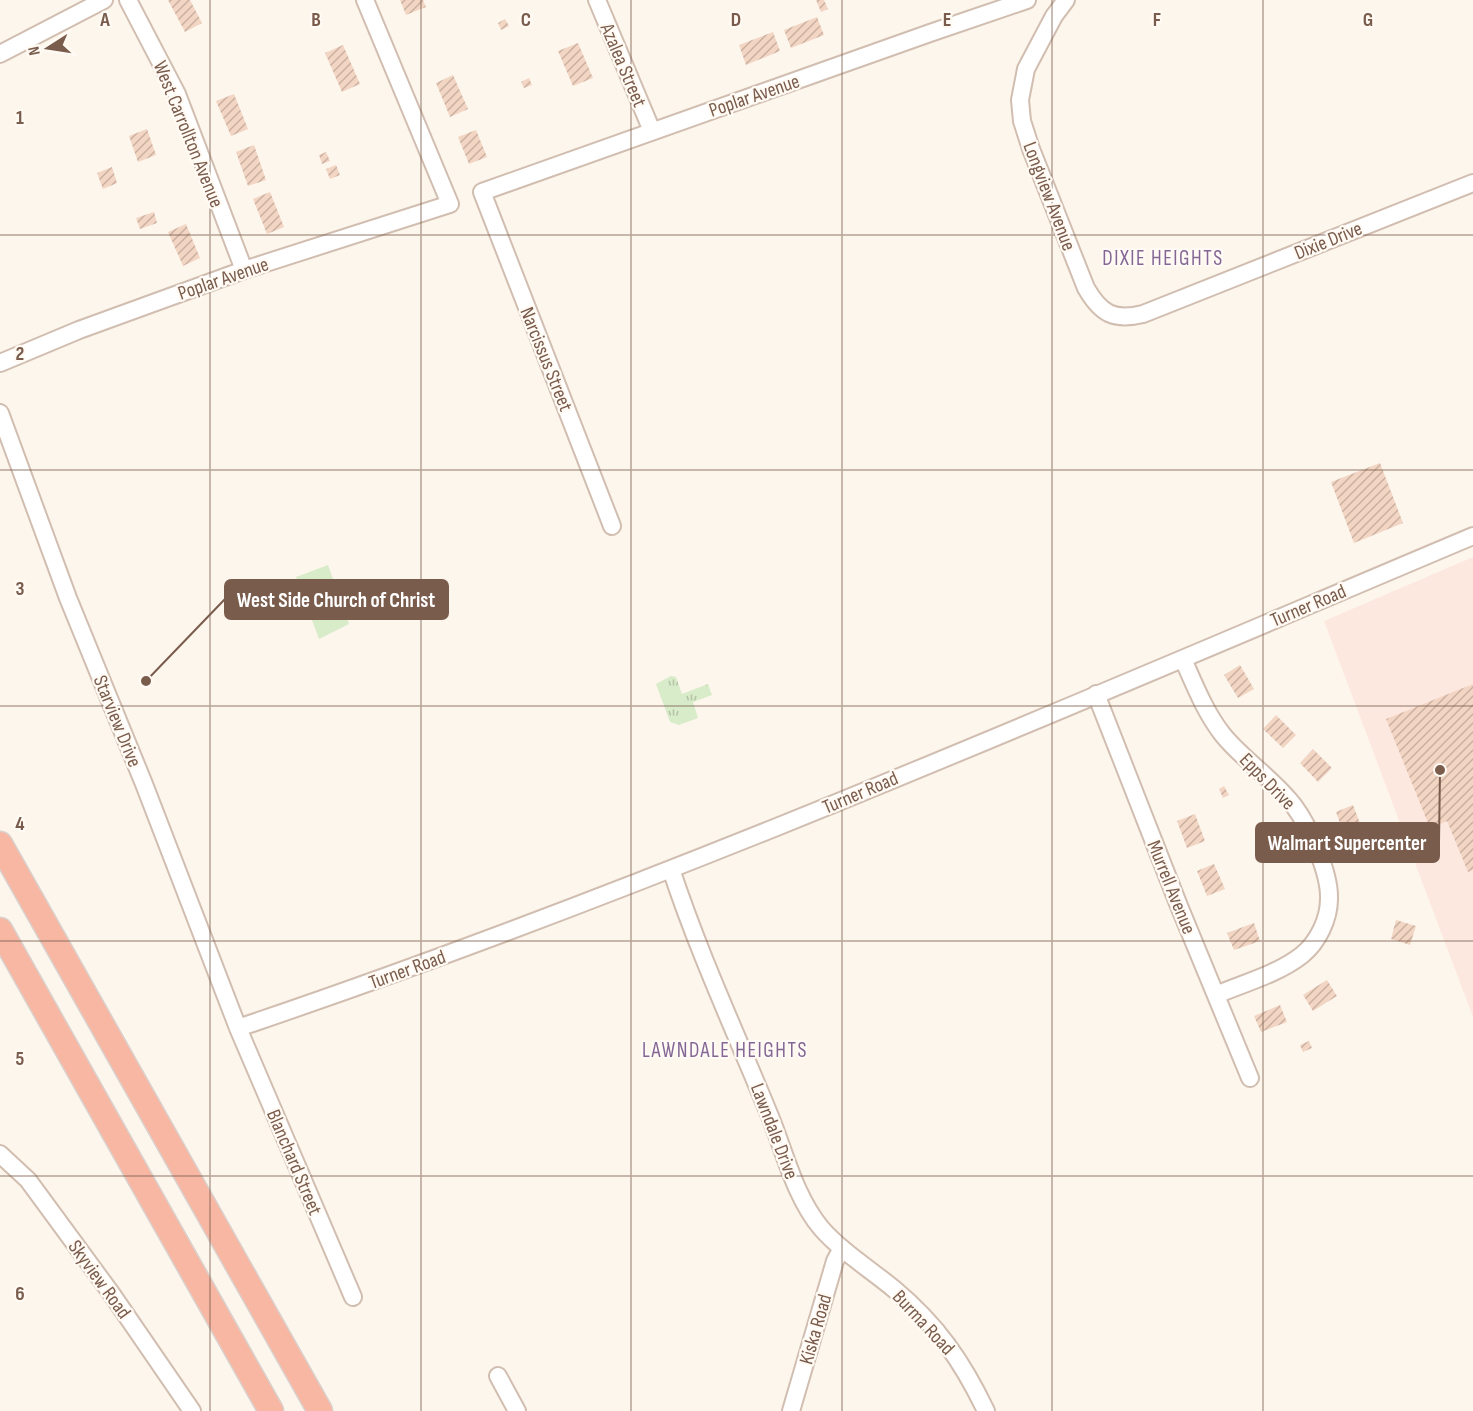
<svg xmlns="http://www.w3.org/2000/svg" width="1473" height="1411" font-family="'Sofia Sans Condensed',sans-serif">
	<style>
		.commercial { fill: #fde8e0 }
		.grass { fill: url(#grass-tufts) }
		.pitch { fill: #d8ecc9 }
		.building { fill: url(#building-hatch) }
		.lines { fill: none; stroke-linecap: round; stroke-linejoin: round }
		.minor-casing { stroke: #d1beb0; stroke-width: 20 }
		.highway-casing { stroke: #dad1cd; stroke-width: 27 }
		.minor { stroke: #fff; stroke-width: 16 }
		.highway { stroke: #f7b7a3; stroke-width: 24 }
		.grid { fill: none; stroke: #7a5c4d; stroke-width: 1.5; stroke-opacity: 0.55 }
		.labels { text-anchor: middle; stroke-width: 4.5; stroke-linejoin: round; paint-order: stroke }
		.street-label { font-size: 20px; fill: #7a5c4d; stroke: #fffaf3 }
		.neighbourhood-label { font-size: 21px; letter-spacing: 1.5px; fill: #846695; stroke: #fffaf3 }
		.grid-label { font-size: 20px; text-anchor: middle; font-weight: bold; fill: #7a5c4d; stroke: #fffaf3; stroke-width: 4.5; stroke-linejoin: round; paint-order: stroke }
		.leader { fill: none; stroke: #7a5c4d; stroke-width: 2 }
		.callout-dot { fill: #7a5c4d; stroke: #fffaf3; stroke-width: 2 }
		.callout { fill: #7a5c4d; stroke: #7a5c4d; stroke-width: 2 }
		.callout-label { font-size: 21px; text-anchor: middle; font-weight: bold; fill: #fff }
	</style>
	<defs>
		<pattern id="grass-tufts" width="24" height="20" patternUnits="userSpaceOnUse" patternTransform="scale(1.5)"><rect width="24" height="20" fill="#d8ecc9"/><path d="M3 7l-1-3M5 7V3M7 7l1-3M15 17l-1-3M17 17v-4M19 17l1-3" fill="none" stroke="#b4c2a5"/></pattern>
		<pattern id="building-hatch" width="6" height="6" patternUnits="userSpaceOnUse" patternTransform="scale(1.5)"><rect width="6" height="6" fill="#f3d5c3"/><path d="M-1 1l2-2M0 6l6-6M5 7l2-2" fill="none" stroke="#cab0a1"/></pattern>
	</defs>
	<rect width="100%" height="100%" fill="#fdf6ec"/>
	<path class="commercial" d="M1473,557V1017L1324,621Z"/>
	<path class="grass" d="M671,676L676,677L682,694L708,684L712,695L693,702L698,718L679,725L670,722L656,684Z"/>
	<path class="pitch" d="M328,565L349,624L319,639L296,577Z"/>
	<path class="building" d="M168,0H190L202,23L185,32Z
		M400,0H423L426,7L406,15Z
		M816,0H824L828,9L821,12Z
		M817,17L824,35L791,48L784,30Z
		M505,19L509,26L501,30L498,23Z
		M773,32L780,51L746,65L739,45Z
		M578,43L593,78L573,86L558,51Z
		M343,45L360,84L342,92L325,53Z
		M453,75L468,109L450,117L436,83Z
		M529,78L532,85L524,88L521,82Z
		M234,94L248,129L231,136L216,101Z
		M147,129L156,155L138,162L129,136Z
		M476,130L487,157L469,164L458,137Z
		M254,145L266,180L248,186L236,152Z
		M326,152L330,161L322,164L319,155Z
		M336,165L340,175L330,179L326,169Z
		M112,167L117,183L103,189L97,173Z
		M270,192L284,227L267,234L253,199Z
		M154,212L157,223L140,229L136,218Z
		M186,224L200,258L183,266L168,232Z
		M1380,463L1403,523L1354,543L1331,482Z
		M1240,665L1254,689L1238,698L1224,675Z
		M1473,684V870L1468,872L1447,821L1430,828L1386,719Z
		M1276,715L1296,735L1283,748L1263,729Z
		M1313,749L1332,768L1318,782L1300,763Z
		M1224,786L1229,795L1223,798L1219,789Z
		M1353,805L1363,831L1345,837L1336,812Z
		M1195,814L1205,841L1187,848L1177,821Z
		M1214,864L1225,889L1207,896L1197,871Z
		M1396,920L1416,926L1410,945L1391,939Z
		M1254,923L1260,941L1234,950L1227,933Z
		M1327,980L1337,996L1313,1011L1303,995Z
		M1280,1005L1287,1022L1261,1032L1254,1016Z
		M1309,1041L1312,1048L1303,1052L1300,1045Z"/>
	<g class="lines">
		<defs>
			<path id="minor" d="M128,0L177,94L244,270
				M597,0L652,131
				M1066,0L1054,16L1026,69L1020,100L1022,121L1031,149L1086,288C1101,314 1114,321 1143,314L1473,183
				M0,54L104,0
				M0,363L79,330L244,270L450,204L365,0
				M0,413L68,598L144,784L238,1028L353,1297
				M612,526L482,192L930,33L1027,0
				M1183,659C1195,686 1205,712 1223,735C1244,761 1274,779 1294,806C1309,826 1330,873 1329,899C1329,919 1318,942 1302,955C1278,974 1244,983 1216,995
				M1096,694L1179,906L1250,1078
				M671,869C698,951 734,1029 767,1109C784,1148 793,1194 821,1228C842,1252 870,1269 894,1289C937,1325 962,1361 986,1411
				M238,1028C658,886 1065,708 1473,536
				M0,1154L28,1180L111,1293L192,1411
				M498,1376L517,1411
				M791,1411L835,1261L842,1248"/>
			<path id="highway" d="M0,844L320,1411
				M0,930L271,1411"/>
		</defs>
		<use href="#minor" class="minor-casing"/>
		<use href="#highway" class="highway-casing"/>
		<use href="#minor" class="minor"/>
		<use href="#highway" class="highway"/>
	</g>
	<path class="grid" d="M210,0V1411M421,0V1411M631,0V1411M842,0V1411M1052,0V1411M1263,0V1411M0,235H1473M0,470H1473M0,706H1473M0,941H1473M0,1176H1473"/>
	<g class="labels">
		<g class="street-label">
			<text transform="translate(624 65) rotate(67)" y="7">Azalea Street</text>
			<text transform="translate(754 95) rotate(-19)" y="7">Poplar Avenue</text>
			<text transform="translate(189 134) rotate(68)" y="7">West Carrollton Avenue</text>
			<text transform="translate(1050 196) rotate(69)" y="7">Longview Avenue</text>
			<text transform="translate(1328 240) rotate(-22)" y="7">Dixie Drive</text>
			<text transform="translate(223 278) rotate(-19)" y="7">Poplar Avenue</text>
			<text transform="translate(547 359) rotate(68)" y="7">Narcissus Street</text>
			<text transform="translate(1308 605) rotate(-23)" y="7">Turner Road</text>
			<text transform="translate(118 721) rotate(68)" y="7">Starview Drive</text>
			<text transform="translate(1268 781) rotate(46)" y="7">Epps Drive</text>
			<text transform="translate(860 792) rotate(-23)" y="7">Turner Road</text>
			<text transform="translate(1172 887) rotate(68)" y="7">Murrell Avenue</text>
			<text transform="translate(407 969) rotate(-20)" y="7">Turner Road</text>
			<text transform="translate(775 1131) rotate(69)" y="7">Lawndale Drive</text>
			<text transform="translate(295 1162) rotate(67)" y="7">Blanchard Street</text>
			<text transform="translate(100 1279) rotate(54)" y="7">Skyview Road</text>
			<text transform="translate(924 1322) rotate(47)" y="7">Burma Road</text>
			<text transform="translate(815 1329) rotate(-74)" y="7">Kiska Road</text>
		</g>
		<g class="neighbourhood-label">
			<text x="1163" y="265">DIXIE HEIGHTS</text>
			<text x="725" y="1057">LAWNDALE HEIGHTS</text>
		</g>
	</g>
	<g class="grid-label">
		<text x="105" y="26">A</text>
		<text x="316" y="26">B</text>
		<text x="526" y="26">C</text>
		<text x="736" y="26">D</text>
		<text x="947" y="26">E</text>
		<text x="1157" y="26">F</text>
		<text x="1368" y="26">G</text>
		<text x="20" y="124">1</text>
		<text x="20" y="360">2</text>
		<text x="20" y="595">3</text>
		<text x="20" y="830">4</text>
		<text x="20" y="1065">5</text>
		<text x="20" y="1300">6</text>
	</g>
	<path class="leader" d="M146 681L225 599M1440 770L1439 843"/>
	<g class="callout-dot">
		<circle cx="146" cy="681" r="6"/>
		<circle cx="1440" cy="770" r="6"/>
	</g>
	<g class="callout">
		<rect x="225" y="580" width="223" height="39" rx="6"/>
		<rect x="1256" y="823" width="183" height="39" rx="6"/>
	</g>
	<g class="callout-label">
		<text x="336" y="607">West Side Church of Christ</text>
		<text x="1347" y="850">Walmart Supercenter</text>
	</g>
	<g transform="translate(48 48) rotate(258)" stroke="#fffaf3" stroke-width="4.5" paint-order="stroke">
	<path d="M0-4.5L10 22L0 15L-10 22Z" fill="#7a5c4d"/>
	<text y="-9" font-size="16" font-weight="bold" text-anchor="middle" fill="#7a5c4d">N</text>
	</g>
</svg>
